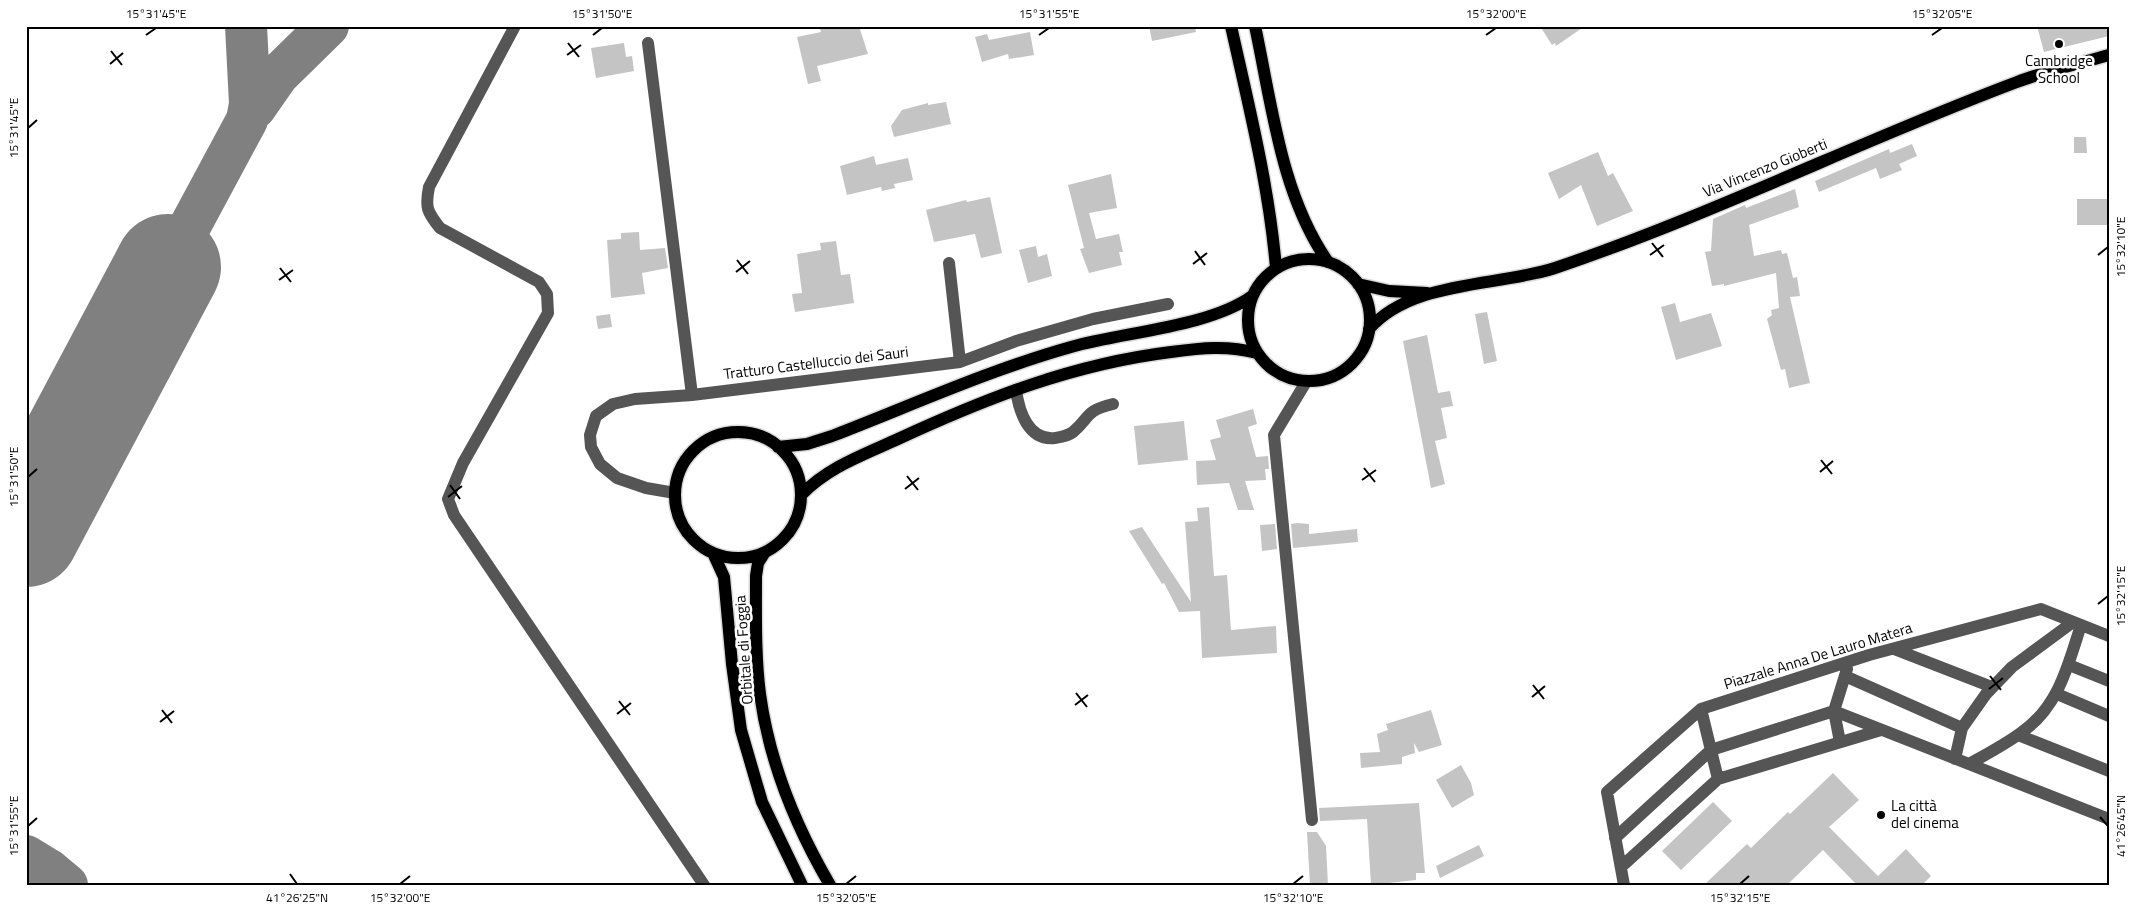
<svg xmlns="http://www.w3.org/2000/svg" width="2135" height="911" font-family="'Titillium Web',sans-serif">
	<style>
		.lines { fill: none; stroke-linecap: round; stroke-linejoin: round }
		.taxiway { stroke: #808080; stroke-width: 42 }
		.runway { stroke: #808080; stroke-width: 106 }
		.building { fill: #c4c4c4 }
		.major-casing { stroke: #dbdbdb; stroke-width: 15 }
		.minor { stroke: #555; stroke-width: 12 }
		.major { stroke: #000; stroke-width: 12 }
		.ticks { fill: none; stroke: #000; stroke-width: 2 }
		.poi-dot { fill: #000; stroke: #fff; stroke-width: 2 }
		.labels { text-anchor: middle; stroke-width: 5; stroke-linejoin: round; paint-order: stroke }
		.poi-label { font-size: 15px; fill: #000; stroke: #fff }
		.street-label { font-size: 15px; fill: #000; stroke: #fff }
		.neatline { fill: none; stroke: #000; stroke-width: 2 }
		.ticks-label { font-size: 12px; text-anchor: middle; fill: #000 }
	</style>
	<rect width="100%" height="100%" fill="#fff"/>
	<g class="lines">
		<path class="taxiway" d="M255,108L278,75L328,26
			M168,267L247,120L250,104L246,26
			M26,856L49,870L67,885"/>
		<path class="runway" d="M26,534L168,267"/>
	</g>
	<path class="building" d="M819,26H859L868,54L817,66L821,81L808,84L797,37L821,32Z
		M1149,26H1195L1196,32L1152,41Z
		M1540,26H1585L1556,46L1555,43L1552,45Z
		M2037,26H2109V36L2044,52Z
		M1030,32L1034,55L1009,59L1008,54L982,62L975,37L987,34L989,40Z
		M624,43L626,57L632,56L634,71L596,78L591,48Z
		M946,102L951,124L894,137L891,126L902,110L928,103V105Z
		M2074,137H2086L2087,153H2074Z
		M1912,144L1917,156L1899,164L1902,170L1880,179L1876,168L1819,192L1815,181L1889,149L1890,153Z
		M1598,152L1608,176L1613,173L1633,211L1597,226L1581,185L1559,199L1548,173Z
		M874,156L876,165L908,158L913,180L894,184L895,188L882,191L881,187L847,195L840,166Z
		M1111,174L1117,208L1089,213L1096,239L1119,234L1123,252H1119L1122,265L1089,273L1080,249L1084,248L1068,185Z
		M1795,189L1799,207L1749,225L1754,256L1781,250L1782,254L1787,253L1793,278L1797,277L1800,296L1790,297L1810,383L1789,388L1785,369L1781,370L1767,319L1772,315L1771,310L1779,308L1776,273L1724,286V284L1712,286L1705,252L1711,251L1713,219L1745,205L1746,208Z
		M990,197L1002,253L981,258L975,234L934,242L926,210L966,200L967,202Z
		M2077,199H2109V225H2077Z
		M639,232L640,250L665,248L668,268L642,273L645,294L611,298L607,240L621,239V233Z
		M836,241L841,275L850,274L854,303L795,312L792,294L802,293L797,254L821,250L820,243Z
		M1036,246L1038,257L1047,254L1052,276L1028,283L1019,250Z
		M1675,303L1680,322L1711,313L1722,346L1676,360L1661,307Z
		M1487,312L1497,361L1484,364L1475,314Z
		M610,314L612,327L598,329L596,316Z
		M1427,335L1438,393L1450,391L1453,406L1441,408L1447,438L1435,441L1445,484L1431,488L1403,341Z
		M1253,409L1257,424L1248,427L1256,457L1268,456L1269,469H1265L1266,480L1245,481L1254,510H1238L1229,483L1197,485L1196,461L1216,460L1210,440L1221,437L1216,420Z
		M1184,421L1188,460L1138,465L1134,426Z
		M1209,507L1214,576L1227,575L1231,630L1276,626L1277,653L1202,658L1200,611L1179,612L1164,583L1162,584L1129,531L1142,527L1191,602L1185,522L1198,521L1197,508Z
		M1297,523L1309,524V534L1357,529L1358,542L1293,548L1291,524Z
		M1275,524L1277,549L1262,551L1260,525Z
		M1431,710L1442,745L1419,752L1414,743L1415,753L1402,757V764L1361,768L1360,753L1380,752L1377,734L1388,730L1386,724Z
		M1461,765L1471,783L1474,795L1452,808L1436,780Z
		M1833,773L1859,800L1829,827L1878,876L1906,849L1931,876L1922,885H1857L1823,850L1787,885H1704L1747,844L1751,848L1788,812L1790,814Z
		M1713,802L1732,821L1681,870L1662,851Z
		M1419,803L1425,873H1416V880L1371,885L1367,819L1320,821L1319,808Z
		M1307,832H1317L1326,846L1328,885H1310Z
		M1479,845L1484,856L1440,878L1436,866Z"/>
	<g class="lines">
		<defs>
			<path id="major" d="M1231,26C1249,107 1269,186 1276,268
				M1255,26C1272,105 1281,195 1328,262
				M1248 320a61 61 0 1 1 122 0a61 61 0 1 1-122 0Z
				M1358,284L1389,291L1427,293
				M1369,329C1412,280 1496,287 1555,268C1712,215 1862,140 2017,82C2046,71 2078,64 2109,55
				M675 495a63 63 0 1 1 126 0a63 63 0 1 1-126 0Z
				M778,447L807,444L832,436C910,406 989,370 1071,347C1124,332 1209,327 1252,296
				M801,495C828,467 863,455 898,439C987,398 1073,364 1171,352C1201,348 1227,345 1257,353
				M765,552L758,563L756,576C756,614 755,655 760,694C769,760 796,827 830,885
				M713,553L724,577L732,664L741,730L762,802L802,885"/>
		</defs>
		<use href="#major" class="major-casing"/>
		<path class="minor" d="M515,26L429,187C425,207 427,212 440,228L539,282L547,294L548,313L463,463L448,499L454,515L704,885
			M648,43L692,395
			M949,263L960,362
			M1306,382L1274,435L1312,820
			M1016,390C1019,411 1028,441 1055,438C1061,437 1068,436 1073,432C1091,417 1084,411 1113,404
			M675,493L646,488L617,478L600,464L591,447L590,435L596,416L613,404L635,399L692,395L960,362L1016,341L1093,319L1168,304
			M1894,649L1992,687
			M2069,665L2109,681
			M1845,676L1962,728
			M2057,694L2109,716
			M1701,709L1718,779
			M2018,735L2109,771
			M1840,742L1834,711L1847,669
			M1955,759L1962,728L1986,694L2012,667L2073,622
			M1969,764C1987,754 2006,744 2022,732C2059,706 2068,665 2081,625
			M1615,838L1711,750L1834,711L2109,819
			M1621,867L1718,779L1881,730
			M1624,885L1607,792L1701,709L1869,655L2041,609L2109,636"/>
		<use href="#major" class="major"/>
	</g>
	<path class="ticks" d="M146,35L156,28M593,35L602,28M1039,35L1049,28M1486,35L1496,28M1932,35L1942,28M568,43L579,57M111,51L122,65M567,55L581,45M110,64L123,53M28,128L37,120M1652,243L1663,257M1195,251L1205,265M1650,255L1664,245M2098,255L2108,247M737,260L748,274M1193,264L1207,253M280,268L291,282M736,272L750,261M279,280L293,270M1821,460L1832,474M1364,468L1375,482M1820,472L1833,461M907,476L918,490M28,477L37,469M1362,480L1376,470M450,485L460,499M905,489L919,478M448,497L462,486M2098,604L2108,596M1990,676L2001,690M1533,685L1544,699M1989,689L2003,678M1076,693L1087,707M1532,697L1545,686M619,701L630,715M1075,705L1088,695M162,710L172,723M617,714L631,703M160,722L174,711M2100,817L2108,826M28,826L37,818M290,874L297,884M400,884L410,876M846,884L856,876M1293,884L1303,876M1740,884L1749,876"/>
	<g class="poi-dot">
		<circle cx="2059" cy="44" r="5"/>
		<circle cx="1881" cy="815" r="5"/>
	</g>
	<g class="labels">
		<g class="poi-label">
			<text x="2059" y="66">Cambridge<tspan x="2059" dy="17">School</tspan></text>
			<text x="1891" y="811" text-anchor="start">La città<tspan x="1891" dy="17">del cinema</tspan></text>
		</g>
		<g class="street-label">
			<text transform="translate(1765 168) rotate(-22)" y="5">Via Vincenzo Gioberti</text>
			<text transform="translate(816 363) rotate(-7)" y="5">Tratturo Castelluccio dei Sauri</text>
			<text transform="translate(744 650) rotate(-94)" y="5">Orbitale di Foggia</text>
			<text transform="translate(1818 656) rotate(-17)" y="5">Piazzale Anna De Lauro Matera</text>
		</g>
	</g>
	<rect width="2135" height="911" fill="none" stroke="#ffffff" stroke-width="55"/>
	<rect x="28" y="28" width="2080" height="856" class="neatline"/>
	<g class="ticks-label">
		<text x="156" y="18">15°31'45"E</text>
		<text x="602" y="18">15°31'50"E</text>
		<text x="1049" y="18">15°31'55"E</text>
		<text x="1496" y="18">15°32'00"E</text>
		<text x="1942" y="18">15°32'05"E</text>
		<text transform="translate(14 128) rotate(-90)" y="4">15°31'45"E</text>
		<text transform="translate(2121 247) rotate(-90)" y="4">15°32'10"E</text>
		<text transform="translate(14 477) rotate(-90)" y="4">15°31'50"E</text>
		<text transform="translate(2121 596) rotate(-90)" y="4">15°32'15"E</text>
		<text transform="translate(14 826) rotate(-90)" y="4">15°31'55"E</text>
		<text transform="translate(2121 826) rotate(-90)" y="4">41°26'45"N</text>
		<text x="297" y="902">41°26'25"N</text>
		<text x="400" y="902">15°32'00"E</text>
		<text x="846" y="902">15°32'05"E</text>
		<text x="1293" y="902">15°32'10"E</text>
		<text x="1740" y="902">15°32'15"E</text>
	</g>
</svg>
